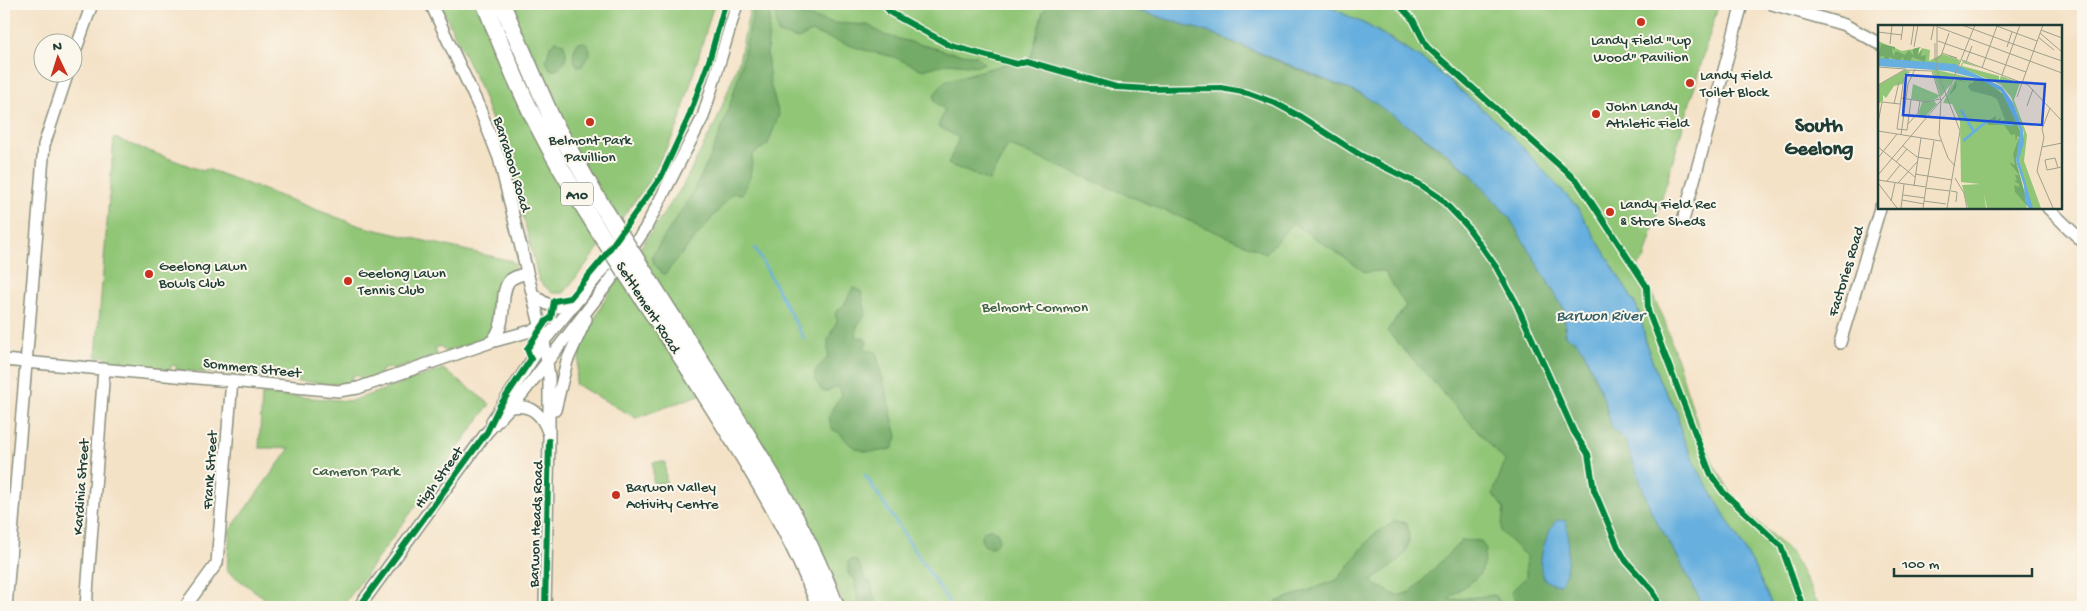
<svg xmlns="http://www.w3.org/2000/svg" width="2087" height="611" font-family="'Gochi Hand',sans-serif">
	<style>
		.green { fill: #91c677; stroke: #588256 }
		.forest { fill: #74ab68; stroke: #4a744e }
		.water { fill: #66afde; stroke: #427689 }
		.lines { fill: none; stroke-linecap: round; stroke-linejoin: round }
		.stream { stroke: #66afde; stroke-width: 2.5 }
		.minor-casing { stroke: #8a907e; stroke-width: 14 }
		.highway-casing { stroke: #8a907e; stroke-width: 19 }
		.minor { stroke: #fff; stroke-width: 11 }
		.highway { stroke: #fff; stroke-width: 16 }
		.highway-bridge-casing { stroke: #8a907e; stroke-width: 19; stroke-linecap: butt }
		.highway-bridge { stroke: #fff; stroke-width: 16 }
		.cycleway-casing { stroke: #fbf7ec; stroke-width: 9 }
		.cycleway { stroke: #00873e; stroke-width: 6 }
		.poi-dot { fill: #c8321e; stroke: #fbf7ec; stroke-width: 2 }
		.labels { text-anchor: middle; stroke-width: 4; stroke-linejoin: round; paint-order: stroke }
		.shield { fill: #fbf7ec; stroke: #61756b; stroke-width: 1 }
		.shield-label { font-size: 14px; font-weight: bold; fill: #1f3d34 }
		.poi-label { font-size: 15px; fill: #1f3d34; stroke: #fbf7ec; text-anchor: start }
		.street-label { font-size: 15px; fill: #1f3d34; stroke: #fbf7ec }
		.park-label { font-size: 15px; fill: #3c5f45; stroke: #fbf7ec }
		.water-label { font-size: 16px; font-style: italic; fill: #345f67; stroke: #fbf7ec }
		.district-label { font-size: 20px; font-weight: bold; fill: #1f3d34; stroke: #fbf7ec }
		.inset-river { fill: none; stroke: #66afde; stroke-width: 2.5 }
		.inset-road { fill: none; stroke: #9fa08c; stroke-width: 1 }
		.view { fill: #1d4ed8; fill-opacity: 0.15; stroke: #1d4ed8; stroke-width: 2.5 }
		.inset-edge { fill: none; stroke: #1f3d34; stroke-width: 2.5 }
	</style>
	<rect width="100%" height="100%" fill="#fbf7ec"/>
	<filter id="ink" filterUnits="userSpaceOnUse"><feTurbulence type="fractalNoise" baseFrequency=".02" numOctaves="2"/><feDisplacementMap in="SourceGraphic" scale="10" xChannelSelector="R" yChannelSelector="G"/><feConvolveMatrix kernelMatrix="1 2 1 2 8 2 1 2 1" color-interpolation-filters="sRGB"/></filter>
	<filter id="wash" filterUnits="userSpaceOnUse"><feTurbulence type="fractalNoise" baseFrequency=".0096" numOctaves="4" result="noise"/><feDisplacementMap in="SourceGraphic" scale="20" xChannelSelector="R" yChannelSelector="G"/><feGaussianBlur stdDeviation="1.12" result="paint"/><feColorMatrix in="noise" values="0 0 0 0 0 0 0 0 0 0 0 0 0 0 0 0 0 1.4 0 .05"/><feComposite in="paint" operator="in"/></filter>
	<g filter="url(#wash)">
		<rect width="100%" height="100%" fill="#f4e2c7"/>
		<path class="green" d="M440,4H714L678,126L648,184L564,293H552L539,281L524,219L501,145L479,85Z
			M751,4H1118L1214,34L1363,95L1443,150L1471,174L1509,217L1564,309L1563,326L1584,351L1612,428L1625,440L1653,516L1675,552L1704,607H845L812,532L724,386L636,418L575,384L581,347L605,299L682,187L717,120L739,61Z
			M1323,4H1709L1718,6L1644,260L1638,266L1664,319L1701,435L1714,465L1738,504L1792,554L1820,607H1773L1753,564L1696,466L1681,433L1677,412L1659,379L1646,344L1642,322L1637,307L1577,207L1501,125L1455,85L1400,44L1367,25Z
			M114,138L203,171L206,169L216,172L360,226L512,261L516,265L498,324L490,334L483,339L445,352L441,346L435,348L437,355L393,370L388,368L382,370L380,374L363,380L357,375L352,376V383L344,385L253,377L252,371H248L246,376L177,370L176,366L172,365L170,370L123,365L122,357L121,365L106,364V356L96,357Z
			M443,369L490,404L342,607H277L227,571L230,530L290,448H259L262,394L351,401Z
			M653,462H665L666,483H653Z"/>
		<path class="forest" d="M755,4H771L767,53L770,83L779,115L768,144L753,154L750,177L742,194L733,193L664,275L654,264L652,256C668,230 687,205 700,178C728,124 743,63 755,4Z
			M776,4H789L790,12L834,23L868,25L884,35L949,52L977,56L984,63L978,66L948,63L923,70L894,57L860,49L812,32L798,39L778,33L775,11Z
			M1050,4H1118L1214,34L1289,66L1363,95L1397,117L1471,174L1509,217L1564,309L1565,335L1576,341L1584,351L1604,399L1612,428L1625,440L1653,516L1675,552L1704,607H1521L1511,592L1526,577V556L1501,532L1504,509L1493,494L1505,461L1387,331L1406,306L1384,271L1365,272L1293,223L1266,253L1008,145L989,181L948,164L959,138L938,126L945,110L935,102L934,95L945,81L1031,57L1043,11Z
			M556,41L563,43C568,54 567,61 557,70H551L546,62L550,46Z
			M585,42L589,46L590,54L581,67L577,66C572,57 572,52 578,43Z
			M853,288L861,291L866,314L857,326L856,337L864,338L867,341L864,349L876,352L897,437L893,448C879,453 863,454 851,445C843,439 843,433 833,430C825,415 833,407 842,395L838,386L828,391H822L815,379V371L828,357V340L837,321L835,313L844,305Z
			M1395,521L1407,523C1415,561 1394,560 1371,582L1397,596L1411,592L1462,540L1481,541L1486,550C1484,556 1484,565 1482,570C1475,584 1457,588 1448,600L1495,595L1504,607H1270L1276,602L1337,580L1372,536Z
			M981 538a9 9 0 1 1 18 0a9 9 0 1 1-18 0Z
			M851,559L857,561L867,582L871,583L876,607H858L855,579L848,574V562Z"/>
		<path class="water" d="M1118,4H1323L1367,25L1428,63L1501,125L1522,147L1577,207L1637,307L1642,322L1646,344L1659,379L1677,412L1681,433L1696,466L1753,564L1773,607H1704L1675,552L1653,516L1625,440L1612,428L1604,399L1584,351L1576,341L1566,336L1564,309L1509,217L1471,174L1443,150L1363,95L1214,34Z
			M1557,520L1566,521C1569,532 1569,577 1561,584C1526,588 1544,534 1557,520Z"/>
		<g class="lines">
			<path class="stream" d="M755,248L804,339
				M865,475L952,607
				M1259,607L1261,605L1282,607"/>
		</g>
	</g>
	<g filter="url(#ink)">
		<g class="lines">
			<defs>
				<path id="minor" d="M431,4L479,107L499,158L544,341L549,377V441L545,607
					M1772,4L1845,25L1880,44
					M72,60L92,4
					M2048,208L2083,242
					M1684,217L1742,4
					M533,294C545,305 557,311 573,304
					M491,342C510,322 498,295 509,281C514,276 521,275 527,273
					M1840,343L1880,208
					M4,360L338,391L358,388L491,342L541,328
					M512,407C531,404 542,414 548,432
					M555,410L567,361L586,319
					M492,421L544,341L619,250
					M6,607L44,145L68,72
					M86,607L104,369
					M185,607L217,563L232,380
					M359,607L487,432L523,393L609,282L645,229L703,117L737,4"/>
				<path id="highway" d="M703,365C752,442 804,521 836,607
					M691,372C738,448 789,523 820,607"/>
			</defs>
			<use href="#minor" class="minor-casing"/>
			<use href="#highway" class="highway-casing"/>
			<use href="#minor" class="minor"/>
			<use href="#highway" class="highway"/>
			<defs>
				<path id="highway-bridge" d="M485,4C501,45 518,87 538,126C582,212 639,291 691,372
					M502,4L553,121L594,193L703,365"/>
			</defs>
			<use href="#highway-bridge" class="highway-bridge-casing"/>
			<use href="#highway-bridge" class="highway-bridge"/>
			<defs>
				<path id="cycleway" d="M883,4L891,13L951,46L1017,64L1026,61L1116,87L1149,89L1221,88L1248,93L1275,103L1301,117L1362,156L1421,185L1439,197L1466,225L1477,240L1496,267L1516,303L1574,432L1588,454L1594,490L1618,547L1626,561L1653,591L1660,607
					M1398,4L1413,20L1427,47L1578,182L1647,287L1648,311L1711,475L1724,493L1781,546L1803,607
					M359,607L487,432L499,407L531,359L527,349L546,321L551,318L554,301L570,298L601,261L661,177L688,119L709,61L725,4
					M545,607L549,441"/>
			</defs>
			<use href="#cycleway" class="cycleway-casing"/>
			<use href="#cycleway" class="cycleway"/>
		</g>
	</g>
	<g class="poi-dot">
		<circle cx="1641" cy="22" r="5"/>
		<circle cx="1690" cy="83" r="5"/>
		<circle cx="1596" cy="114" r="5"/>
		<circle cx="590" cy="122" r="5"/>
		<circle cx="1610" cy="212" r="5"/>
		<circle cx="149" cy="274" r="5"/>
		<circle cx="348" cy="281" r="5"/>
		<circle cx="616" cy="495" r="5"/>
	</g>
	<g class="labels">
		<rect class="shield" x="561" y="182.5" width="32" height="23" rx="4"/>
		<g class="shield-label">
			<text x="577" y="199">A10</text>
		</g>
		<g class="poi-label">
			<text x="1641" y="44" text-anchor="middle">Landy Field "wp<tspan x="1641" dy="17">Wood" Pavilion</tspan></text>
			<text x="1700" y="79">Landy Field<tspan x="1700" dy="17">Toilet Block</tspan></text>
			<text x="1606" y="110">John Landy<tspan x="1606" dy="17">Athletic Field</tspan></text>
			<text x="590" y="144" text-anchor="middle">Belmont Park<tspan x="590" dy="17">Pavillion</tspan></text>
			<text x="1620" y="208">Landy Field Rec<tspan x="1620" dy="17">&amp; Store Sheds</tspan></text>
			<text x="159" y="270">Geelong Lawn<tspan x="159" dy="17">Bowls Club</tspan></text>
			<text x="358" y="277">Geelong Lawn<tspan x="358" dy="17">Tennis Club</tspan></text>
			<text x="626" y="491">Barwon Valley<tspan x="626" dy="17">Activity Centre</tspan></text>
		</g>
		<g class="street-label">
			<text transform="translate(513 164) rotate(73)" y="5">Barrabool Road</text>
			<text transform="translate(1845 271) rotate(-73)" y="5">Factories Road</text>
			<text transform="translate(649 307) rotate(57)" y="5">Settlement Road</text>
			<text transform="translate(252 367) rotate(6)" y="5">Sommers Street</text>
			<text transform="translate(209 470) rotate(-86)" y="5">Frank Street</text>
			<text transform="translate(438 477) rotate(-54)" y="5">High Street</text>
			<text transform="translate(80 487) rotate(-86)" y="5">Kardinia Street</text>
			<text transform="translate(535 524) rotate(-88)" y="5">Barwon Heads Road</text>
		</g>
		<g class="park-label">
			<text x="1035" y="311">Belmont Common</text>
			<text x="356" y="475">Cameron Park</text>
		</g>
		<g class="water-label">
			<text x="1600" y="320">Barwon River</text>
		</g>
		<g class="district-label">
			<text x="1819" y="131">South<tspan x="1819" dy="23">Geelong</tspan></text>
		</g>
	</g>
	<g transform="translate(1878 25)">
		<rect width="184" height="184" fill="#f4e2c7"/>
		<path d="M0,16L24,26L41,23L40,30L44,23L52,25L51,36L64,29L82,35L80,41L1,34ZM85,36L103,43L85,38L84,41L121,51V56L123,51L142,58L136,75L149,110L146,136L163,183H155L151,176L141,135L146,108L133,72L123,60L82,42ZM54,44L99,54L118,62L127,71L142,106L136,131L149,183H109L106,169L108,183H90L84,160L102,159L83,157L82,96L74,79L65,78L78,52L63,72ZM27,45L33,47L26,50L25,59L16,61L8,73L5,70V76L0,79V60ZM35,59L61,70L60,73L50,77L33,74ZM56,76L59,79L46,93L40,89L44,77Z" fill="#91c677"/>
		<path d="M44,16L43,22L41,24L40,30L44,24L43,31L48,30L47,37L34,32L32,37L26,36L25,32L21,36L11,32V35L6,34V31L0,32L3,19L17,22V25L14,23L15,31L18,26L27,30L31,25L35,30V24L38,23V29V23L43,22ZM81,51V54L93,59L99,54L109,57L127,71L142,106V118L138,136L151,183L137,167L136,160L141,162V159L136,156L139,155L137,150H141L131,137L137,140L135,129L141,112L139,111L138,117L137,109L133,110L126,100H110L109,96L118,91V96L123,92L122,96L127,95L119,74L113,71L93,66L90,62L92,58L79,55L78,63L71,71Z" fill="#74ab68"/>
		<path d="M0,33L77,39L124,62L135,78L145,105L146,117L141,135L155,183H151L147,177L146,161L138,136L142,105L123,66L101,54L70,46L0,41Z" fill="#66afde"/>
		<path class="inset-river" d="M83,85L96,107M85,116L109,96L135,100"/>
		<path class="inset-road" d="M59,0V46L82,106L69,183M84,0L135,19M116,0L159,16M60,2L184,48M163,5L184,13M0,7L24,10M162,8L184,27M160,12L176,25M23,15L25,0M53,15L56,0M60,16L148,47M57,18V35L63,31L71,8M12,19L14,0M135,19L184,36M33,20L36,0M36,22L40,0M129,22L134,7M64,28L78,33H79L72,31M84,35L150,60L184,96M88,37L94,21M0,42L28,44M104,43L119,1M124,50L142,0M26,52L19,104L29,105L33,75M0,60L26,45L54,46L63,75L61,109L70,133L77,141M70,67L97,0M139,72L165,0M23,73L49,77L62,74M16,79L21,57M149,81L155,64M172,83L164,104L166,112L159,146L175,183M0,98L4,77L22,79M30,99L40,88L42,76M0,106L63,116M23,110L30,59L37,44M25,121L39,132L52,134M0,122L37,152M164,122L184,118M0,133L19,109M18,137L29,124M180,143L177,133L167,135L169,145L184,142M37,149L74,155M0,150L71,66M77,153L86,168L89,183M0,155L48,162M9,156L22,140M0,158L19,183M20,158L39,137M36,161L43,113M48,162L56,116M47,163L72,166M73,166L79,167L78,177M25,170L47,173M24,175L46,179M13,176L17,158M46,176L68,179M23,183L26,159M45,183L48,163"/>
		<path class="view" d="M28,50L167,59L164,100L25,90Z"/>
		<rect width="184" height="184" class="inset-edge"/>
	</g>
	<rect width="2087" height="611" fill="none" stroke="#fbf7ec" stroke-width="20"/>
	<g transform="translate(58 58) rotate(356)"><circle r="24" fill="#fbf7ec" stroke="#a3ada2"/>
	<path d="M0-4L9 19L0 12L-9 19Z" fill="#c8321e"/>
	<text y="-8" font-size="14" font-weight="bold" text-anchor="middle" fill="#1f3d34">N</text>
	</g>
	<path d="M1894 568v8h138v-8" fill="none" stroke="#1f3d34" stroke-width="2.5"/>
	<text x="1902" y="568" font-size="15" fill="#1f3d34" stroke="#fbf7ec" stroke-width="4" paint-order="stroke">100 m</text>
</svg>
